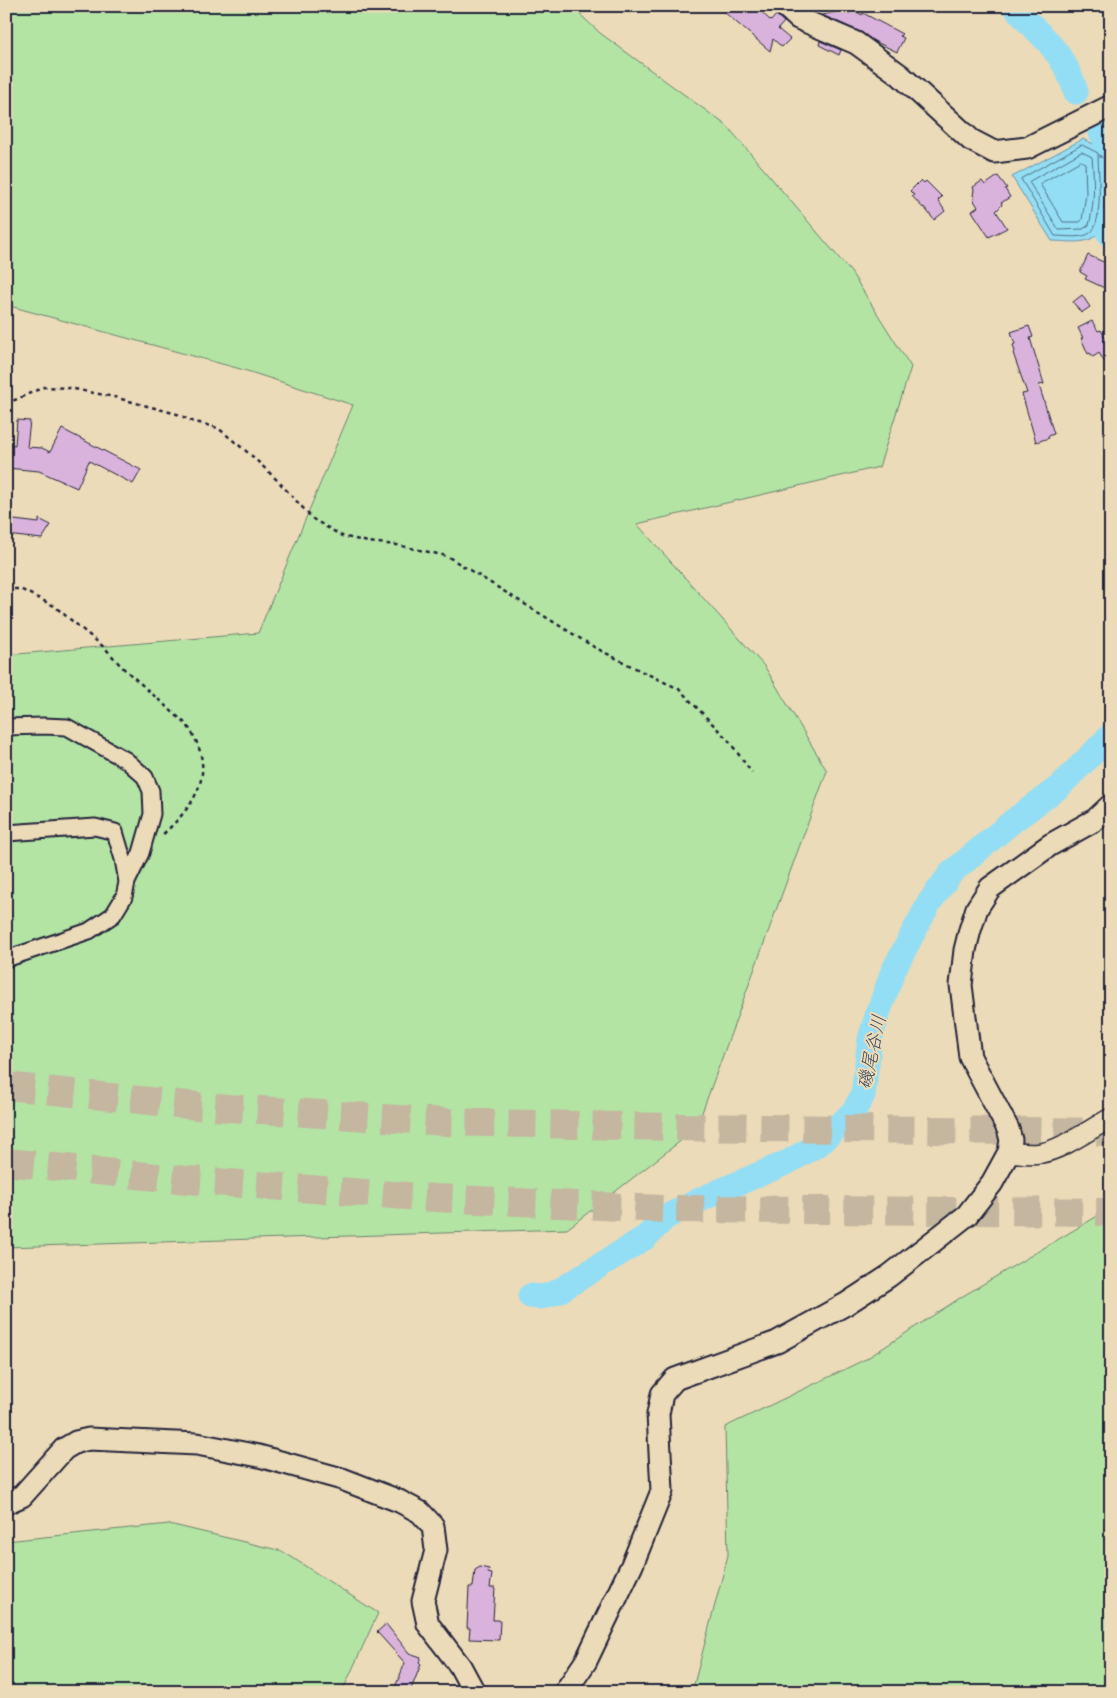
<svg xmlns="http://www.w3.org/2000/svg" width="1117" height="1698" font-family="Itim,'Klee One',sans-serif">
	<style>
		.green { fill: #b3e4a4; stroke: #6a8370 }
		.water { fill: #93def4; stroke: #6693aa }
		.lines { fill: none; stroke-linecap: round; stroke-linejoin: round }
		.shore { stroke: #4f6d85; stroke-width: 1 }
		.stream { stroke: #6693aa; stroke-width: 4.5 }
		.river { stroke: #93def4; stroke-width: 25 }
		.building { fill: #d9b3dc; stroke: #22223b }
		.motorway-tunnel { stroke: #c4b69f; stroke-width: 28; stroke-dasharray: 28 14; stroke-linecap: butt }
		.minor-casing { stroke: #22223b; stroke-width: 19 }
		.tertiary-casing { stroke: #22223b; stroke-width: 22 }
		.secondary-casing { stroke: #22223b; stroke-width: 25 }
		.path { stroke: #22223b; stroke-width: 2.5; stroke-dasharray: 4 4; stroke-linecap: butt }
		.minor { stroke: #ecdbb8; stroke-width: 15 }
		.tertiary { stroke: #ecdbb8; stroke-width: 19 }
		.secondary { stroke: #ecdbb8; stroke-width: 21 }
		.labels { text-anchor: middle; stroke-width: 4; stroke-linejoin: round; paint-order: stroke }
		.water-label { font-size: 19px; font-style: italic; fill: #394860; stroke: #ecdbb8 }
	</style>
	<rect width="100%" height="100%" fill="#ecdbb8"/>
	<filter id="ink" filterUnits="userSpaceOnUse"><feTurbulence type="fractalNoise" baseFrequency=".02" numOctaves="2"/><feDisplacementMap in="SourceGraphic" scale="10" xChannelSelector="R" yChannelSelector="G"/><feConvolveMatrix kernelMatrix="1 2 1 2 8 2 1 2 1" color-interpolation-filters="sRGB"/></filter>
	<g filter="url(#ink)">
		<path class="green" d="M6,6H571L600,33L727,126L851,272L911,367L879,467L637,524L765,667L827,771L696,1129L567,1229L6,1247V655L258,633L353,405L244,370L6,305Z
			M1111,1208V1692H692L728,1555L725,1427L866,1359L963,1296Z
			M169,1524L282,1551L378,1613L342,1692H6V1541Z"/>
		<path class="water" d="M1083,139L1104,149C1103,169 1111,229 1091,239C1080,244 1063,241 1052,241L1012,177Z"/>
		<g class="lines">
			<path class="shore" d="M1082,145L1098,153C1098,169 1104,224 1090,233C1082,239 1065,236 1055,236L1021,179Z
				M1082,152L1092,157C1094,179 1095,203 1089,225L1083,229L1059,230L1029,182Z
				M1081,161L1085,163L1086,194L1082,220L1080,222H1063L1040,184Z"/>
			<path class="stream" d="M1101,156L1111,153"/>
			<path class="river" d="M1015,6C1025,22 1041,32 1052,47C1064,61 1071,75 1076,92
				M1101,133L1111,148
				M1111,220L1107,230L1111,236
				M530,1296L542,1297L557,1292L646,1237L666,1217L706,1197L788,1162L819,1144L854,1111L863,1095L870,1039L877,1016L893,971L929,903L951,873L1013,821L1059,787L1111,735"/>
		</g>
		<path class="building" d="M717,6H755L771,21L776,15L784,22L778,29L790,39L782,47L773,39L770,51Z
			M852,9L862,15L863,13L902,34L900,36L904,38L897,52L874,41L861,32L822,15L842,11L849,14Z
			M820,41L841,50L839,55L819,45Z
			M998,176L1007,188L1005,189L1010,197L1001,203L1002,205L996,211L1007,228L989,237L972,211L978,207L973,199L975,198L973,195L974,190L973,187L982,181L985,185Z
			M921,180L924,183L926,181L942,197L938,200L945,211L934,220L924,207L923,208L912,196L914,195L910,191Z
			M1088,255L1110,265L1106,272L1111,274V291L1085,279L1087,276L1080,272Z
			M1082,295L1090,307L1081,313L1073,302Z
			M1092,321L1098,331L1101,330L1111,349V372L1099,353L1093,357L1090,353L1088,354L1081,338H1083L1078,328Z
			M1029,326L1033,337L1030,338L1044,384L1039,385L1054,434L1048,436L1049,438L1036,442L1022,394L1027,393L1013,353L1015,352L1013,345L1015,344L1011,332Z
			M17,420L30,421L27,447L42,448L50,452L62,429L141,470L133,484L89,461L77,488L39,471L6,468V444L15,445Z
			M6,519L39,523V519L51,525L42,539L6,535Z
			M480,1567L489,1569L488,1573L492,1574L490,1588H495L493,1620H500L499,1640L469,1639L470,1628H467L469,1587H473L475,1570Z
			M386,1624L409,1653L421,1657L419,1662L421,1664L410,1692H393L405,1663L377,1632Z"/>
		<g class="lines">
			<path class="motorway-tunnel" d="M6,1086L197,1106L446,1122L670,1127L1111,1132
				M6,1162L187,1180L435,1198L663,1209L1111,1212"/>
			<defs>
				<path id="minor" d="M6,727L43,726L67,727L126,760L145,777L151,791L152,814L141,853L127,882L124,897L113,915L89,931L6,959
					M6,833L95,827L115,832L123,859L127,882"/>
				<path id="tertiary" d="M1009,1152C1019,1153 1030,1155 1041,1153C1062,1150 1090,1129 1111,1118"/>
				<path id="secondary" d="M785,6L798,18L856,43L900,75L971,140L994,152L1027,148L1111,106
					M6,1503L22,1496L64,1449L76,1442L89,1439L197,1444L259,1456L342,1479L399,1501L420,1512L433,1526L436,1550L423,1601L428,1624L460,1666L474,1692
					M565,1692L586,1661L632,1565L662,1491L658,1414L662,1394L675,1379L777,1342L846,1304L889,1276L967,1215L992,1183L1009,1152L1011,1140L1008,1129L970,1057L961,985L965,950L970,930L977,908L990,888L1050,845L1095,820L1111,805"/>
			</defs>
			<use href="#minor" class="minor-casing"/>
			<use href="#tertiary" class="tertiary-casing"/>
			<use href="#secondary" class="secondary-casing"/>
			<path class="path" d="M6,404L44,387L69,388L114,397L177,414L192,421L218,428L252,456L278,481L313,519L342,536L368,542L397,545L447,556L594,647L641,671L679,689L729,741L752,773
				M6,589H20L54,606L105,648L122,667L187,725C218,770 198,803 161,836"/>
			<use href="#minor" class="minor"/>
			<use href="#tertiary" class="tertiary"/>
			<use href="#secondary" class="secondary"/>
		</g>
	</g>
	<g class="labels">
		<g class="water-label">
			<text transform="translate(871 1052) rotate(-78)" y="7">磯尾谷川</text>
		</g>
	</g>
	<rect width="1117" height="1698" fill="none" stroke="#ecdbb8" stroke-width="25"/>
	<rect x="12" y="12" width="1092" height="1673" fill="none" stroke="#22223b" stroke-width="2" filter="url(#ink)"/>
</svg>
